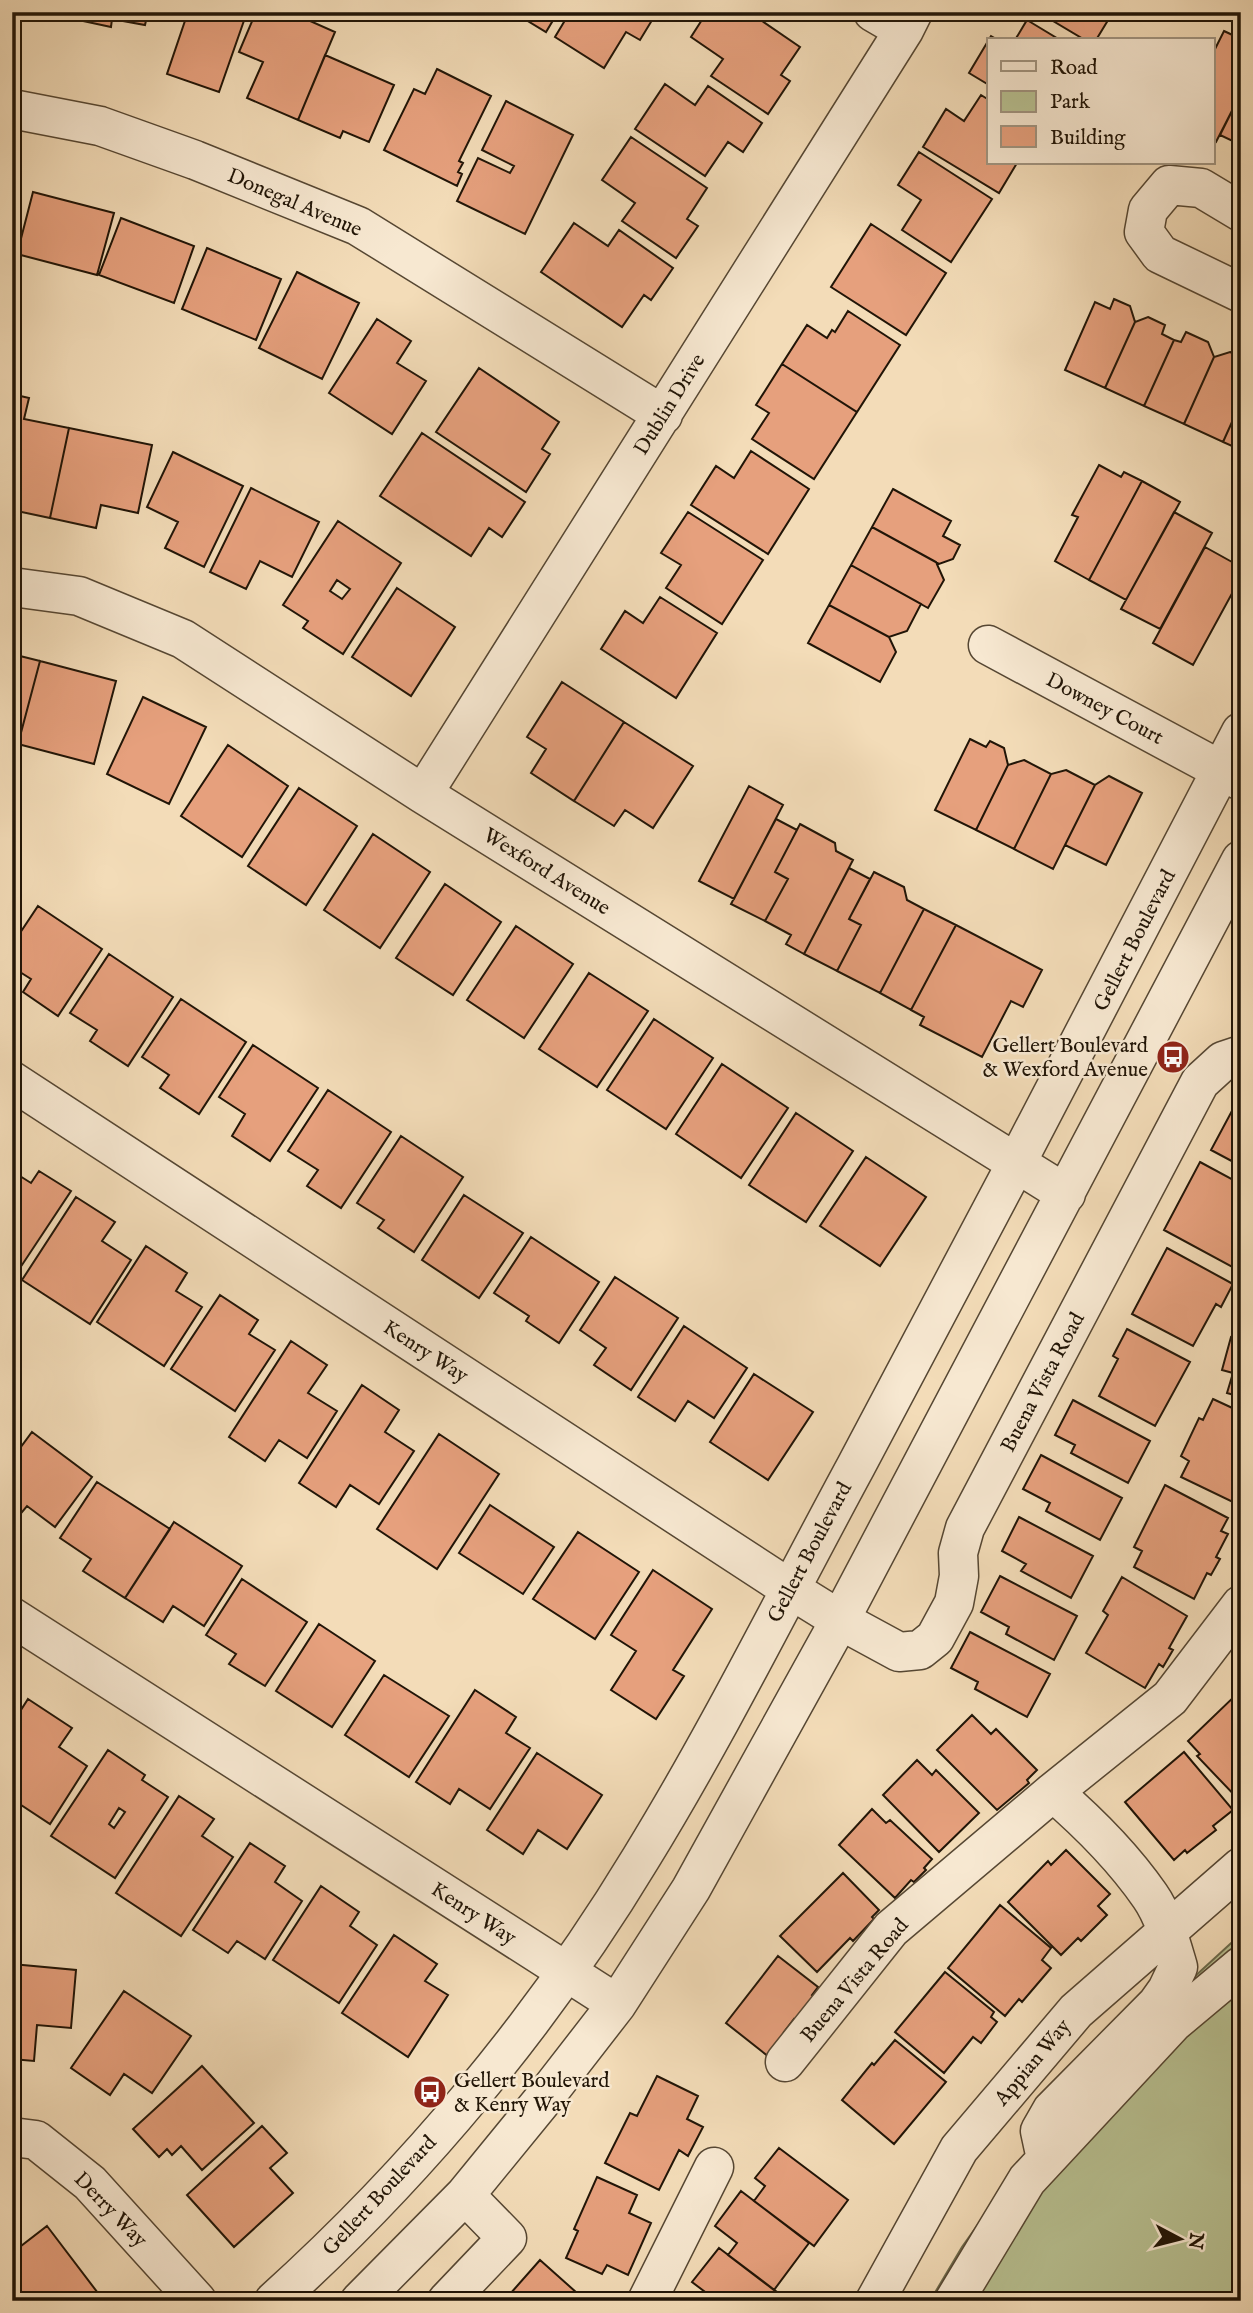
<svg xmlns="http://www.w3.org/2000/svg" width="1253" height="2313" font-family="'IM FELL English',serif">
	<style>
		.green { fill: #b8c192; stroke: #6c6b4c; stroke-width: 2 }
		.building { fill: #e6a07d; stroke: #211507; stroke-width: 2; fill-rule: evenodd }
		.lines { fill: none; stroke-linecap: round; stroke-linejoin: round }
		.minor-casing { stroke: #564733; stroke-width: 41 }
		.minor { stroke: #f7e8d1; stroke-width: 38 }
		.labels { text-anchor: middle; stroke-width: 5; stroke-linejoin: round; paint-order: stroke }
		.street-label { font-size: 21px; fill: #211507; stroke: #f7e8d1 }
		.poi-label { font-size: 21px; fill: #211507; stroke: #f7e8d1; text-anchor: end }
	</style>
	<rect width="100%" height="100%" fill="#f3dcb8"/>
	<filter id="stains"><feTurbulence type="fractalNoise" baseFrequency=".00286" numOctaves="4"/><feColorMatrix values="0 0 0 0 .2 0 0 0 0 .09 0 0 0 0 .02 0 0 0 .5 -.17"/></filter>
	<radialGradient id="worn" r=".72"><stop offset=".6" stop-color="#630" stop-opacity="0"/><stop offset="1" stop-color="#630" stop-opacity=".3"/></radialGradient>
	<path class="green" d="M1241,1934V2301H930L962,2247L1023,2161L1144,2023Z"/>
	<path class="building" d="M70,12H148L145,25L112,19L111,27L69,18Z
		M188,12H247L219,92L167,74Z
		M256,12H290L335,32L298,120L247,98L263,62L239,52Z
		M513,12H558L546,32Z
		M570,12H657L640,40L626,32L604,68L555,37Z
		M707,12H749L800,47L781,75L790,81L768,114L711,76L723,59L691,37Z
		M1038,12H1113L1096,40H1085Z
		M1027,20L1060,40H1015Z
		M1224,31L1241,39V93L1216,142L1213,141V53Z
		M991,36L998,40H989V85L969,73Z
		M325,55L394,85L369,142L343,131L340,138L298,120Z
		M437,69L491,96L459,161L463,163L458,172L462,174L457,186L384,150L414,89L425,94Z
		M665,84L695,105L708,86L762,123L743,152L728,142L705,176L635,129Z
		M1241,93V145L1220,135Z
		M981,95L989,100V163H1017L999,193L923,147L946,109L964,121Z
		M506,101L573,135L525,234L457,201L478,158L510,173L514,166L482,150Z
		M631,137L707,188L687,219L698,226L676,258L622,221L635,203L602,180Z
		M919,152L992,199L951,262L902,230L921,200L898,185Z
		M33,192L114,213L97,275L17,254Z
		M121,218L194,246L174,303L99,275Z
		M574,223L608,246L619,230L673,268L651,300L644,295L622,327L541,272Z
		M871,224L946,273L906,335L831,287Z
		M207,248L281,279L256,340L182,309Z
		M297,272L359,303L322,379L259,348Z
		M1114,299L1130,306L1135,322L1105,388L1065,370L1095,302L1110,309Z
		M848,311L900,345L857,412L782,364L807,325L827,338L832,330L835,332Z
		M1148,317L1165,325L1162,334L1174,340L1144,406L1105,388L1135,322Z
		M377,319L411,341L397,363L426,381L392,434L329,393Z
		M1186,332L1208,342L1214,357L1184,424L1144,406L1174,340L1181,342Z
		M1230,352L1241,357V402L1223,442L1184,424L1214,357Z
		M782,364L857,412L814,479L752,439L769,413L756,405Z
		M479,368L559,422L542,449L550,454L526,492L436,432Z
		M12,394L29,398L24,419L69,428L50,518L12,510Z
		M1241,402V450L1223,442Z
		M69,428L152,445L138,513L101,505L96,528L50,518Z
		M422,433L525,502L502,537L489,528L471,556L380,496Z
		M751,451L809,489L768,554L691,505L716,466L734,478Z
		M173,452L243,486L204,567L165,548L178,522L147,507Z
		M1099,465L1121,477L1124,472L1142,481L1089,580L1055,561L1078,517L1072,515Z
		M1142,481L1180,502L1126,600L1089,580Z
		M251,488L319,522L292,577L260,561L246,589L210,572Z
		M893,489L951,521L943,536L960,545L953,559L939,564L872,527Z
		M688,512L763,560L722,624L666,588L681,565L661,553Z
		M1174,512L1212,533L1160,629L1121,609Z
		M338,521L401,563L343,654L303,628L308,621L283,605ZM337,580L350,589L342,599L330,591Z
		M872,527L936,562L944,580L928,608L851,565Z
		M1205,547L1241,567V577L1193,665L1153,643Z
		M851,565L921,604L907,631L889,637L829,605Z
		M397,588L455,627L411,696L352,657Z
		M660,597L717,633L676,698L601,649L625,611L643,623Z
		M829,605L889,637L896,652L880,682L808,643Z
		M12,654L40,661L18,744L12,742Z
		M40,661L116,681L94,764L18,744Z
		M562,682L624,722L574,801L531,773L546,749L527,737Z
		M143,697L206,727L169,804L107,774Z
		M624,722L693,766L653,828L625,810L614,826L574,801Z
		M970,739L986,747L990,741L1004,748L1008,765L976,830L935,810Z
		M228,745L288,786L242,857L181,816Z
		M1024,760L1051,774L1014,849L976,830L1008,765Z
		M1066,770L1095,785L1053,869L1014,849L1051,774Z
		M1109,776L1142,793L1106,865L1065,845L1095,785Z
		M749,786L783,805L734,899L699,881Z
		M299,788L357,826L306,905L248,866Z
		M776,819L797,830L775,872L788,879L765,921L731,904Z
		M800,824L835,843L836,851L853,860L804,954L786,944L791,935L765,921L788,879L775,872Z
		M373,834L430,872L380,948L324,910Z
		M849,868L870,879L849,919L861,925L837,971L804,954Z
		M874,872L904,887L907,900L924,909L880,993L837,971L861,925L849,919Z
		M445,884L501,922L453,995L396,958Z
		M38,906L102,949L58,1016L23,992L31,979L12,967V945Z
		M924,909L956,925L911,1010L880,993Z
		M956,925L1042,970L1023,1007L1011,1001L982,1057L920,1025L924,1017L911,1010Z
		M516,926L573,964L524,1038L467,1000Z
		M109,954L173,997L128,1066L90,1041L97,1030L70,1013Z
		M589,973L648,1011L597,1087L539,1049Z
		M181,999L246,1042L199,1114L160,1088L169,1075L142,1057Z
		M654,1019L713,1058L666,1129L607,1090Z
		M253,1045L318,1088L270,1161L232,1136L245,1114L219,1097Z
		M722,1064L788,1108L741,1178L676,1134Z
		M328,1090L391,1132L341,1208L307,1186L318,1170L288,1151Z
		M1241,1094V1166L1211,1150Z
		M796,1113L853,1151L806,1222L749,1185Z
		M401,1136L463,1177L414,1252L378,1228L384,1220L357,1203Z
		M866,1157L926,1197L880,1266L820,1226Z
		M1200,1162L1241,1184V1260L1236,1269L1164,1230Z
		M12,1171L31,1183L39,1171L71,1191L20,1268L12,1263Z
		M464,1195L523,1233L479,1298L422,1260Z
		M76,1197L115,1222L102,1241L131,1260L90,1324L22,1280Z
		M531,1237L599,1282L559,1343L526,1321L529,1316L494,1293Z
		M146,1246L187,1273L176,1291L202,1307L164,1366L97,1322Z
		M1167,1248L1233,1284L1221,1307L1216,1304L1193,1346L1132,1314Z
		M615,1277L678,1318L631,1390L594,1365L606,1348L580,1330Z
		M220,1295L258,1320L249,1334L275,1350L235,1411L171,1369Z
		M684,1326L747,1368L714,1418L688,1401L675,1421L638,1397Z
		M1127,1329L1190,1362L1155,1426L1099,1396L1118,1359L1113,1356Z
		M1241,1333V1397L1227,1393L1233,1373L1222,1370L1231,1337L1239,1340Z
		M291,1341L327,1365L308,1393L337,1411L307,1458L279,1440L265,1461L229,1437Z
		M754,1374L813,1412L768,1480L710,1442Z
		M362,1385L399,1410L385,1432L414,1451L379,1504L350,1485L336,1507L299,1483Z
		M1213,1399L1241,1412V1498L1237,1504L1181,1477L1189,1461L1181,1456L1199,1418L1203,1420Z
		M1073,1400L1150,1441L1128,1483L1071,1453L1075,1445L1055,1435Z
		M32,1432L92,1477L55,1527L27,1506L12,1524V1459Z
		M439,1434L499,1474L437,1569L377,1529Z
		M1041,1455L1122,1498L1100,1540L1046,1511L1050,1503L1023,1489Z
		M97,1482L170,1529L125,1598L83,1571L91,1559L60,1538Z
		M1165,1485L1228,1518L1221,1531L1228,1534L1216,1557L1220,1559L1211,1575L1207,1573L1194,1599L1134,1567L1142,1551L1134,1547Z
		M490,1505L554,1547L523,1594L459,1553Z
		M1019,1517L1093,1556L1071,1598L1021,1571L1026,1564L1002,1551Z
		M174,1522L242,1566L204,1626L173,1606L163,1622L125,1598Z
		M578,1532L639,1572L595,1639L533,1599Z
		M653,1570L712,1609L673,1670L684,1676L656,1719L611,1690L636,1651L611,1635Z
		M1000,1576L1077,1616L1054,1660L1006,1634L1009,1627L981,1612Z
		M1122,1577L1187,1616L1169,1648L1173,1650L1163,1667L1159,1664L1145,1688L1086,1653L1108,1615L1103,1611Z
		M242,1579L307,1622L265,1686L229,1664L236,1654L206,1635Z
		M319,1624L375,1661L332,1727L276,1691Z
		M970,1632L1050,1674L1027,1717L975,1689L978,1682L951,1668Z
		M384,1675L449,1716L409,1777L345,1735Z
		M475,1690L516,1717L506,1733L530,1748L490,1809L459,1789L450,1804L416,1782Z
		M1241,1690V1802L1197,1756L1200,1754L1188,1741Z
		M28,1699L72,1728L59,1747L87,1766L50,1824L12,1799V1724Z
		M972,1715L991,1734L996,1729L1037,1770L1027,1780L1029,1783L997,1810L937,1750Z
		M108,1750L145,1775L142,1780L168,1797L115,1878L51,1836ZM119,1808L125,1812L114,1828L109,1824Z
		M1184,1752L1233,1810L1213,1826L1216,1830L1187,1853L1185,1850L1174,1860L1125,1802Z
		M537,1753L602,1795L567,1849L538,1830L523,1854L487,1830Z
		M917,1760L932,1775L936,1770L979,1813L939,1852L883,1795Z
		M179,1796L214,1819L202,1836L233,1857L181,1936L116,1893Z
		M872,1809L886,1823L890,1820L932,1859L924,1868L926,1870L914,1882L911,1880L895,1898L839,1845Z
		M250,1843L285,1866L275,1882L302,1901L265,1959L237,1941L228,1953L193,1930Z
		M1066,1850L1110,1894L1098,1906L1107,1915L1081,1941L1078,1938L1061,1955L1008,1902L1048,1861L1051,1865Z
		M843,1873L879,1910L872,1917L874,1919L853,1941L850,1938L817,1972L780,1936Z
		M321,1886L359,1912L350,1926L377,1945L339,2003L273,1960Z
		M1000,1905L1051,1948L1042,1960L1051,1968L1022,2002L1019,1999L1005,2016L948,1968Z
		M394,1935L437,1964L425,1981L448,1995L408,2057L342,2013Z
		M778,1956L818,1987L812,1995L816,1998L797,2022L794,2019L784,2032L787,2034L769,2057L726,2023Z
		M12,1964L76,1970L71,2028L37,2025L34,2061L12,2059Z
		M945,1972L994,2012L991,2017L997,2022L981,2043L973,2037L944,2073L895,2032Z
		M124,1991L191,2036L152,2093L124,2074L110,2095L71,2068Z
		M895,2040L946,2082L894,2144L842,2100L872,2063L874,2065Z
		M202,2066L254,2123L202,2170L181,2146L172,2155L167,2149L159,2157L133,2129Z
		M657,2076L698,2096L687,2119L703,2127L688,2156L679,2150L659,2190L605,2163L630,2113L637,2116Z
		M262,2126L287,2153L270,2168L293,2193L234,2247L187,2195Z
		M779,2148L848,2200L814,2246L754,2201L765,2186L755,2178Z
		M597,2177L637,2195L629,2213L651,2223L628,2275L607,2265L602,2274L566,2258L578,2231L574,2229Z
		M741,2191L809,2243L774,2290L728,2255L737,2243L715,2226Z
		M47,2226L104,2301H16L12,2296V2253Z
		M719,2248L785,2298L784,2301H711L713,2298L692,2282Z
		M540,2260L586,2301H518L510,2294Z"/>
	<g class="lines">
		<defs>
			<path id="minor" d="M873,12L904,30
				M12,109L100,126L195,160L358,226L663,415
				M1241,212L1201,188L1169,185L1148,210L1144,232L1160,254L1241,293
				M12,587L79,596L183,639L423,794L1066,1194
				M988,645L1241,781
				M423,794L904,30L913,12
				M12,1081L790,1589L840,1620L899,1652L920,1650L935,1638L954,1603L959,1576L958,1553L965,1528L1200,1082L1223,1061L1241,1055
				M12,1617L617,2004
				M785,2062L891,1929L1053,1792L1170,1698L1241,1605
				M12,2137L36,2140L90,2183L197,2301
				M1046,2159L1040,2131L1052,2110L1157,2004L1167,1990L1178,1967C1171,1943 1164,1916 1150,1896C1123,1857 1089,1823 1053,1792
				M274,2301C416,2173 542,2022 641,1858C719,1731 785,1597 856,1466C986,1222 1114,978 1241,732
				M360,2301L465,2195L541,2102L617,2004L691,1889L840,1620L1241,860
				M447,2301L507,2238L465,2195
				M647,2301L714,2167
				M875,2301L959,2149L1076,2011L1241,1867
				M954,2301L1027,2180L1173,2023L1241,1966"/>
		</defs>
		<use href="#minor" class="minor-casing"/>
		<use href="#minor" class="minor"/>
	</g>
	<defs>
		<symbol id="bus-disc" viewBox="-11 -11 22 22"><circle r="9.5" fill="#8f2418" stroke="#f7e8d1"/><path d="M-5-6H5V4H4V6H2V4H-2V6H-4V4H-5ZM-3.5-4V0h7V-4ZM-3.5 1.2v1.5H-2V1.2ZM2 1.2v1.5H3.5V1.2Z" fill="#fff"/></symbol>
	</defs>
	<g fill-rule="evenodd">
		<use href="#bus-disc" x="1154" y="1038" width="38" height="38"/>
		<use href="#bus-disc" x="411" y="2073" width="38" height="38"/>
	</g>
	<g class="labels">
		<g class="street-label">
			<text transform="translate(295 202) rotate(23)" y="7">Donegal Avenue</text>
			<text transform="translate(669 404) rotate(-58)" y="7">Dublin Drive</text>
			<text transform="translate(1105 708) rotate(28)" y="7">Downey Court</text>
			<text transform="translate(547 871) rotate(32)" y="7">Wexford Avenue</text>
			<text transform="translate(1134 940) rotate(-63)" y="7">Gellert Boulevard</text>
			<text transform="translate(426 1351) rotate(33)" y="7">Kenry Way</text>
			<text transform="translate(1042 1382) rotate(-62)" y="7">Buena Vista Road</text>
			<text transform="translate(809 1552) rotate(-62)" y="7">Gellert Boulevard</text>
			<text transform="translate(474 1913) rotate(33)" y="7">Kenry Way</text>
			<text transform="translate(854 1980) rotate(-50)" y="7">Buena Vista Road</text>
			<text transform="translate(1032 2062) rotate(-50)" y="7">Appian Way</text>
			<text transform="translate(379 2195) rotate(-47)" y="7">Gellert Boulevard</text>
			<text transform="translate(111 2209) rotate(46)" y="7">Derry Way</text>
		</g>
		<g class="poi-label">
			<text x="1148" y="1052">Gellert Boulevard<tspan x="1148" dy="24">&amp; Wexford Avenue</tspan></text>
			<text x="454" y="2087" text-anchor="start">Gellert Boulevard<tspan x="454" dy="24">&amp; Kenry Way</tspan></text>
		</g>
	</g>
	<rect width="1253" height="2313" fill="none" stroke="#f3dcb8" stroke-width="42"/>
	<rect x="14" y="14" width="1225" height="2285" fill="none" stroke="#211507" stroke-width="3.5"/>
	<rect x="21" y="21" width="1211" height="2271" fill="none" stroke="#211507" stroke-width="2"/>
	<rect x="987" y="38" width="228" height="126" fill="#f7e8d1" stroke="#a19480" stroke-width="2"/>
	<rect x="1001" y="61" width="35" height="10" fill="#f7e8d1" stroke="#a19480" stroke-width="2"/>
	<text x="1050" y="74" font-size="21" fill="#211507">Road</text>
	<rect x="1001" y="91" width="35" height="21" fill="#b8c192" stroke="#a19480" stroke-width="2"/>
	<text x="1050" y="108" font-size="21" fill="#211507">Park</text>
	<rect x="1001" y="126" width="35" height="21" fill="#e6a07d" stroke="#a19480" stroke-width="2"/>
	<text x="1050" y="144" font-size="21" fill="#211507">Building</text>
	<g transform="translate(1180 2239) rotate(97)" stroke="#f7e8d1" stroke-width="5" paint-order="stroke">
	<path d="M0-5L12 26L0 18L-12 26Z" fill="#211507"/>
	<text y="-10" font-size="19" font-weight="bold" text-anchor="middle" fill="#211507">N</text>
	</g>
	<rect width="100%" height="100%" filter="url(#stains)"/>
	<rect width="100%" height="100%" fill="url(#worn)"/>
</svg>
